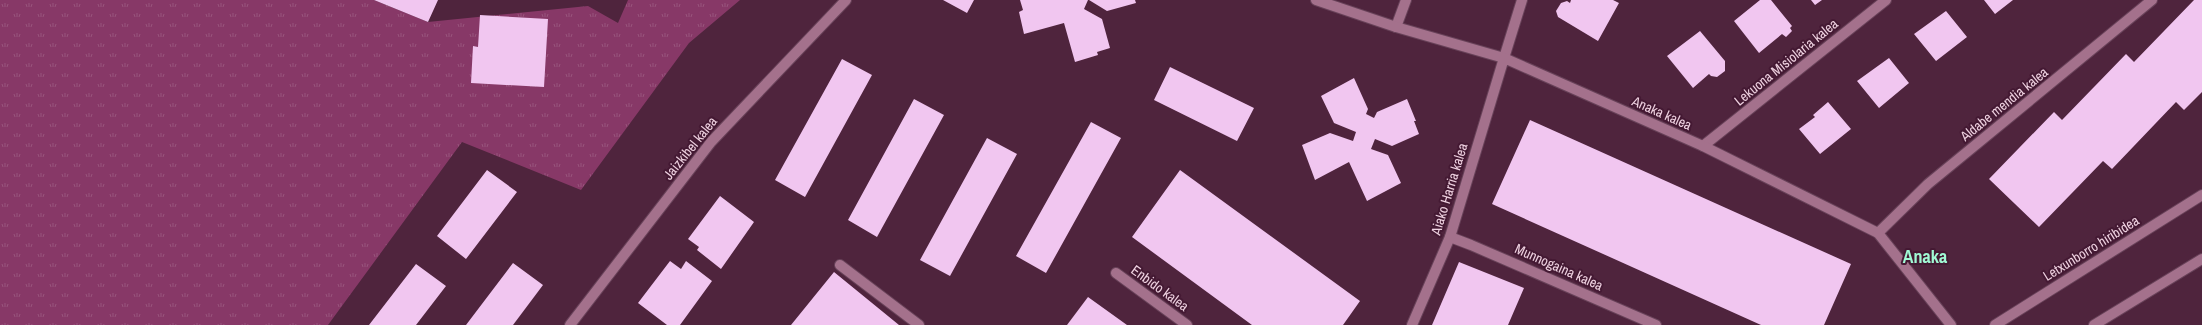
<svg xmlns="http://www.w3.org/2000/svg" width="2202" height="325" font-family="'Archivo Narrow',sans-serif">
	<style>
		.grass { fill: url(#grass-tufts) }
		.building { fill: #f1c6f0 }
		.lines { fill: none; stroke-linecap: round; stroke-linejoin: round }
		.street-casing { stroke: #684259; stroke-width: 12 }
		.secondary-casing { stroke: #684259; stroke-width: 12 }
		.street { stroke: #a4718c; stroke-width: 10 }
		.secondary { stroke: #a4718c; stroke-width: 10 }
		.labels { text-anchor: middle; stroke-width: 4; stroke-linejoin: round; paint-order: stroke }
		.street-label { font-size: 14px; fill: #efd2e1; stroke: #441933 }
		.district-label { font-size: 18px; font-weight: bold; fill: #a0f9d4; stroke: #441933 }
	</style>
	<defs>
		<pattern id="grass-tufts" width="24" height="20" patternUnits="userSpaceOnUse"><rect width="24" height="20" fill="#873867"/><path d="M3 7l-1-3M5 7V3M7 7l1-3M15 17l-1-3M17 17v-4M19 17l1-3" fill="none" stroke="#98547c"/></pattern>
	</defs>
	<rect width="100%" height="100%" fill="#4f243d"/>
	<path class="grass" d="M0,0H374L428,22L588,6L618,23L628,0H740L689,43L581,190L462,142L328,325H0Z"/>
	<path class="building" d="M374,0H438L428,22Z
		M943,0H974L967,13Z
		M1020,0H1088L1084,9L1102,19L1110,48L1097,52L1098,55L1075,62L1064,23L1024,34L1019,12L1023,10Z
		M1089,0H1135L1136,3L1107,11Z
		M1571,0H1613L1619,3L1598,41L1558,17L1556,11L1561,3L1567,1L1570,3Z
		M1760,0H1771L1792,26L1790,28L1792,31L1786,37L1782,34L1759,53L1734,21Z
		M1811,0H1822L1815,5Z
		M1984,0H2013L1995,14Z
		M2194,0H2202V92L2184,110L2176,102L2112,169L2103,161L2039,227L1989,179L2054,112L2062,120L2126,54L2134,62Z
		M1946,11L1967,37L1936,61L1914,34Z
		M480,15L548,19L544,87L471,83L473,46L478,47Z
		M1700,31L1725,61V71L1717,77L1711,76L1709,74L1693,88L1667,56Z
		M1889,58L1909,83L1879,108L1857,81Z
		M842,59L872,75L805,197L775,180Z
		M1170,67L1254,108L1237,141L1154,100Z
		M1354,78L1368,109L1366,114L1374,118L1377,112L1407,99L1416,121H1414L1419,134L1392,146L1375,139L1371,149L1388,155L1401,183L1367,201L1349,162L1315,180L1302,145L1330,133L1353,141L1356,132L1334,123L1321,96Z
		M914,99L944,115L877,237L848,220Z
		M1828,102L1851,129L1820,154L1799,129L1815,117L1813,115Z
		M1530,120L1851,264L1824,325H1761L1492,204Z
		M1091,122L1121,138L1046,273L1016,256Z
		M987,138L1017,154L950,276L920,260Z
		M487,170L517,192L466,259L437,236Z
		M1180,170L1360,301L1343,325H1252L1132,237Z
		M720,196L754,222L721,269L697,250L699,247L688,239Z
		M670,261L681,269L686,261L712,281L680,325H667L638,303Z
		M1459,262L1524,288L1508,325H1432Z
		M513,263L543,285L513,325H466Z
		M416,264L446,286L416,325H369Z
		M834,272L899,325H791Z
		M1088,297L1127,325H1067Z"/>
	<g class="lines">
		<defs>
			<path id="street" d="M1396,27L1406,0
				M1504,58L1522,0
				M1703,146L1886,0
				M1878,233L1928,184L2152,0
				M1450,237L1471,245L1656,325
				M840,265L919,325
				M1116,273L1187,325"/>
			<path id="secondary" d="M1316,0L1396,27L1504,58L1703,146L1878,233L1951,325
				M570,325L711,142L846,0
				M1412,325L1450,237L1504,58
				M1995,325L2202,195
				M2094,325L2202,259"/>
		</defs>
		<use href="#street" class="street-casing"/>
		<use href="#secondary" class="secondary-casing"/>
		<use href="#street" class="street"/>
		<use href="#secondary" class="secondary"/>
	</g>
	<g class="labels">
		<g class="street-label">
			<text transform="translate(1786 62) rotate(-39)" y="5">Lekuona Misiolaria kalea</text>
			<text transform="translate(2004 104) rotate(-39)" y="5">Aldabe mendia kalea</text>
			<text transform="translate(1662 113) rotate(24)" y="5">Anaka kalea</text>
			<text transform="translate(690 148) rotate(-51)" y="5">Jaizkibel kalea</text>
			<text transform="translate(1449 189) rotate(-73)" y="5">Aiako Harria kalea</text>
			<text transform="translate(2091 248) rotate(-32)" y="5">Letxunborro hiribidea</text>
			<text transform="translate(1559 267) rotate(24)" y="5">Munnogaina kalea</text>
			<text transform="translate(1160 288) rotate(36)" y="5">Enbido kalea</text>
		</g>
		<g class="district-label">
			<text x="1925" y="263">Anaka</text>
		</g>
	</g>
</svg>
